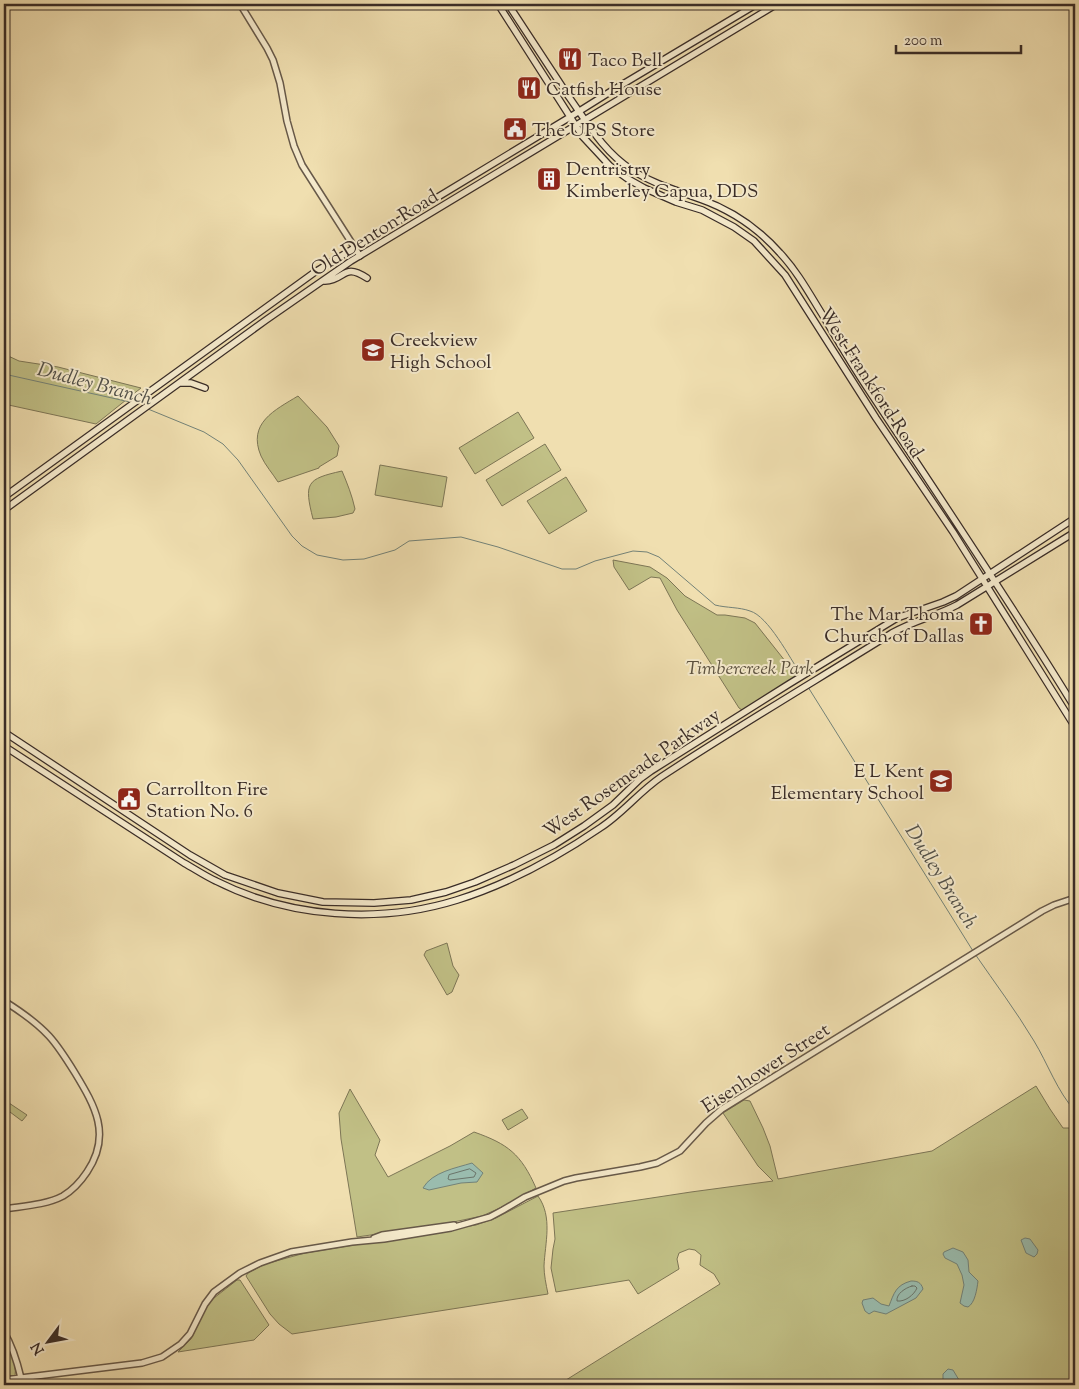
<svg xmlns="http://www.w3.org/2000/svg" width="1079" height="1389" font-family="'Sorts Mill Goudy',serif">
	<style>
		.green { fill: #c1c086; stroke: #7d7656 }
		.water { fill: #9abcae; stroke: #738278 }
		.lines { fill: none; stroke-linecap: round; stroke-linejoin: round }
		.shore { stroke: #6a746a; stroke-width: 1 }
		.stream { stroke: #738278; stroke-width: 1 }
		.tertiary-casing { stroke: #675949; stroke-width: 8 }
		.secondary-casing { stroke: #392c27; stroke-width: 8 }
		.tertiary { stroke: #f5eacc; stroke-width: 5 }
		.secondary { stroke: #f5eacc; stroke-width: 5.5 }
		.labels { text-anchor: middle; stroke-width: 4; stroke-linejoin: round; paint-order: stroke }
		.poi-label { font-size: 19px; fill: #392c27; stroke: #f5eacc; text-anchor: start }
		.street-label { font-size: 19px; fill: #392c27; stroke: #f5eacc }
		.park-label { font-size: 19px; font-style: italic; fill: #5b513f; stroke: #f5eacc }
		.water-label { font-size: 20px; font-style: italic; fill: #515049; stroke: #f5eacc }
	</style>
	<rect width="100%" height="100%" fill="#f0dfb0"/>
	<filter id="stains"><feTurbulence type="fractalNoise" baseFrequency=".004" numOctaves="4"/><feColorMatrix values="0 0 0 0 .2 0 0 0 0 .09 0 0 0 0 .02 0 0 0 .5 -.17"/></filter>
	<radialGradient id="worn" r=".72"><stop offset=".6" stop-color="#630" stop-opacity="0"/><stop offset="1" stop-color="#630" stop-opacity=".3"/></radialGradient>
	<path class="green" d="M4,354L19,361L58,367L141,388L96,424L4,404Z
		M298,396L327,427L339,446L337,456L319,467V468L278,482C273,474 265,465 261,456C247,423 275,410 298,396Z
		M518,412L534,438L475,474L459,448Z
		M545,444L561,470L502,506L486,480Z
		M380,465L447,477L442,507L375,495Z
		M342,471C347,483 352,495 355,509L353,513L336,517L313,519C304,483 306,479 342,471Z
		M566,477L587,511L549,534L527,501Z
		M613,560L650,567L667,578L685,596L717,615H725L745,618L755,623L797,676L742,710L739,708L677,610L660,578L651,577L629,590L614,567Z
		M447,943L453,966L459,975L452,992L447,995L424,955L426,951Z
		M1036,1086L1050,1109L1063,1128H1075V1385H558L720,1284L714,1274L700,1265L701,1255L695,1250L689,1249L679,1253L677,1259L679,1269L638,1294L629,1280L556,1292L551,1268L553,1249L555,1239L553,1213L691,1192L773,1181L758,1166L723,1113L744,1100L750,1101L763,1128L770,1146L778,1179L932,1151Z
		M350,1089L380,1140L375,1155L388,1177L450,1146L474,1132C508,1144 521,1154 536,1188L500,1208L482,1216L439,1225L357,1237L341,1139L339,1113Z
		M4,1096H7L9,1103L27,1115L22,1121L6,1109L4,1111Z
		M522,1109L528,1118L508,1130L502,1120Z
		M538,1196C553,1217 545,1243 544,1266C544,1275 546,1284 548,1294L292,1334L279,1324L270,1314L246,1276L248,1273L265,1264L305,1253L476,1225L496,1218Z
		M237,1280H240L269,1325L254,1340L178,1352L191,1339L208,1304L214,1298Z
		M4,1338C10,1350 17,1362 15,1376L4,1377Z"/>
	<path class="water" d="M472,1163L483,1173L477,1182L461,1183L429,1190L423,1188C432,1172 456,1168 472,1163Z
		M1025,1238L1030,1239L1038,1250L1037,1254L1034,1257L1026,1253L1021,1240Z
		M953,1248L963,1252L968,1260L969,1272L978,1281C977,1289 975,1303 968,1307L964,1306L960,1303L964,1285L962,1275L957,1264L945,1258L943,1254L944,1252Z
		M911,1281C917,1281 921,1282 923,1289L916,1298L886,1314L874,1311L869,1314L865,1311L862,1303L863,1300L873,1298L881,1304L889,1306C894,1293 896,1285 911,1281Z
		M948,1369L953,1370L962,1385H945L943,1380V1374Z"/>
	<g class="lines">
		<path class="shore" d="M470,1169L476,1173L474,1177L450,1180L448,1179L449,1175Z
			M912,1286H915L917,1288C914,1295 905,1302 897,1301C896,1294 905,1288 912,1286Z"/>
		<path class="stream" d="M4,374L130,402
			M148,409L204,432L223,444L238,460L292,536L302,546L317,555L343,560L364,559L395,550L409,541L461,537L498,547L562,569H576L595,561L633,551L647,552L659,557L715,605C727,608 739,607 750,611C768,616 790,658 801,675
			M808,687L973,951
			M975,954C995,983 1016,1011 1034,1041C1048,1064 1057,1091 1075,1111"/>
		<defs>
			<path id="tertiary" d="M240,4L267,48L273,60L280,83L287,121L294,146L302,165L360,256
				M4,1001C20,1011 36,1022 49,1036C59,1047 67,1060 75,1073C95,1106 112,1135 87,1172C81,1181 73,1190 63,1196C46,1205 23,1206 4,1209
				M374,1238L382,1235L454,1225
				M4,1332C13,1347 17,1361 21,1378
				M4,1380L142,1363L162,1357L181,1344L190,1334L205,1304L214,1292L240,1273L260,1263L291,1252L352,1242L384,1239L451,1228L490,1217L503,1210L525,1197L564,1181L576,1178L640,1167L657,1163L680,1151L706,1123L722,1109L1042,911L1054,905L1075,898"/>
			<path id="secondary" d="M498,4L583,137L610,166L628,179L644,188L676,202L702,210L734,227L754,241L785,275L876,418L953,532L1075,727
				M508,4C528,35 549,66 569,97C588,124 604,152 632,170C653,184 677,190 700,199C731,210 758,228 780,253C797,271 809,293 822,314C837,339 852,365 868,389C938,495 1009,600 1075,708
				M325,281C346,280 343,262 367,278
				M180,383H191L205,388
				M4,497L315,272L428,203L570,117L613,90L757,4
				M4,510L266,320L351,261L777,4
				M4,732L190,855L225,875L278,893L323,902L374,903L411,900L446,892L475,882L514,865L554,845L584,826L613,805L640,779L651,771L789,684L897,618L943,602L956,596L1075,518
				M4,746L184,863C195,869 205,876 216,881C289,918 380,924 457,900C508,884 556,858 600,828C622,814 639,792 661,777C737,727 815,681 892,633C913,621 936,616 957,605L1075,532"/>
		</defs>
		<use href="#tertiary" class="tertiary-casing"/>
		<use href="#secondary" class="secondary-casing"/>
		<use href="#tertiary" class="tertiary"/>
		<use href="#secondary" class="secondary"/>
	</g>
	<defs>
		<symbol id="restaurant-square" viewBox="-11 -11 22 22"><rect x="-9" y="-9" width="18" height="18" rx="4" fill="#8f2418" stroke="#f5eacc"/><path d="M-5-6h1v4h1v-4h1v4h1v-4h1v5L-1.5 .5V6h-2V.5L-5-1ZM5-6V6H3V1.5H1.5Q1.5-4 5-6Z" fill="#fff"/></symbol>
		<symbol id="civic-square" viewBox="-11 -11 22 22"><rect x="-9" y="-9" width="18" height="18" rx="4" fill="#8f2418" stroke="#f5eacc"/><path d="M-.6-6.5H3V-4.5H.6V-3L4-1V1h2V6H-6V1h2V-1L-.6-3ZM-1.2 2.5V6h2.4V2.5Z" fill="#fff"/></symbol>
		<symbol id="building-square" viewBox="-11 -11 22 22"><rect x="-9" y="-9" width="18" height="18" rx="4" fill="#8f2418" stroke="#f5eacc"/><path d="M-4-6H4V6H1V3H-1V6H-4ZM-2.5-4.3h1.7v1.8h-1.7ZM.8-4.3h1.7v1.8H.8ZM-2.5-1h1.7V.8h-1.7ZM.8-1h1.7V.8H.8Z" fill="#fff"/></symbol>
		<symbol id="school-square" viewBox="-11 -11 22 22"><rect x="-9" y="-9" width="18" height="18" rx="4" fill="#8f2418" stroke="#f5eacc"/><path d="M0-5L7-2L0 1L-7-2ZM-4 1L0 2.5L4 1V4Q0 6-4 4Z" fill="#fff"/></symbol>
		<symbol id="church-square" viewBox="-11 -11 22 22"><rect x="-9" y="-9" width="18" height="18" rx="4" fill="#8f2418" stroke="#f5eacc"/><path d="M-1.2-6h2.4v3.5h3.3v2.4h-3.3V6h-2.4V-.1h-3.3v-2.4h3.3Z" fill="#fff"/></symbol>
	</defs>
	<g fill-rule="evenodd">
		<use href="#restaurant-square" x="556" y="45" width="28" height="28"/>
		<use href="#restaurant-square" x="515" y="74" width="28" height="28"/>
		<use href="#civic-square" x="501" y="115" width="28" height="28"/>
		<use href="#building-square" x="535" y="165" width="28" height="28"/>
		<use href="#school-square" x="359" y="336" width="28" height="28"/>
		<use href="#church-square" x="967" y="610" width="28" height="28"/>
		<use href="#school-square" x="927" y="767" width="28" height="28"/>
		<use href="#civic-square" x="115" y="785" width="28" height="28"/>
	</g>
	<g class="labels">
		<g class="poi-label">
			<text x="588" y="66">Taco Bell</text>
			<text x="546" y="95">Catfish House</text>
			<text x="532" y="136">The UPS Store</text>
			<text x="566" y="175">Dentristry<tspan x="566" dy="22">Kimberley Capua, DDS</tspan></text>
			<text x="390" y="346">Creekview<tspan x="390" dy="22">High School</tspan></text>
			<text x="964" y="620" text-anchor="end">The Mar Thoma<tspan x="964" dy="22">Church of Dallas</tspan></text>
			<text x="924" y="777" text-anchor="end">E L Kent<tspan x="924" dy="22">Elementary School</tspan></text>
			<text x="146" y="795">Carrollton Fire<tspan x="146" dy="22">Station No. 6</tspan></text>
		</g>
		<g class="street-label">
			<text transform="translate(374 232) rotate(-32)" y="7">Old Denton Road</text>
			<text transform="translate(872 382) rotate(57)" y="7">West Frankford Road</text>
			<text transform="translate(631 772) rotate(-35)" y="7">West Rosemeade Parkway</text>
			<text transform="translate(765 1067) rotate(-33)" y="7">Eisenhower Street</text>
		</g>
		<g class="park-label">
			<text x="750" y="674">Timbercreek Park</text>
		</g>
		<g class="water-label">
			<text transform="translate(95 383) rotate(15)" y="7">Dudley Branch</text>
			<text transform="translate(942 876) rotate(58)" y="7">Dudley Branch</text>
		</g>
	</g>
	<rect width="1079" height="1389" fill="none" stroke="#f0dfb0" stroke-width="20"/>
	<rect x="5" y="5" width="1069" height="1379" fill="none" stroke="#392c27" stroke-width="2.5"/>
	<rect x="10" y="10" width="1059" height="1369" fill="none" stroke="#392c27"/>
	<g transform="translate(48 1342) rotate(238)" stroke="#f5eacc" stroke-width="4" paint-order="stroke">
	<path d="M0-4L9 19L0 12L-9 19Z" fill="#392c27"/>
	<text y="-8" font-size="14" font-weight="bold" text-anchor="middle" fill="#392c27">N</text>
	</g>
	<path d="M896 45v8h125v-8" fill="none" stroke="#392c27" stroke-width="2.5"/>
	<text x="904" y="45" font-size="15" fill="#392c27" stroke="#f5eacc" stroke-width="4" paint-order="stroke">200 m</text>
	<rect width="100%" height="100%" filter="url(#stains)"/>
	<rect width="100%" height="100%" fill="url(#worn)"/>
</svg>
